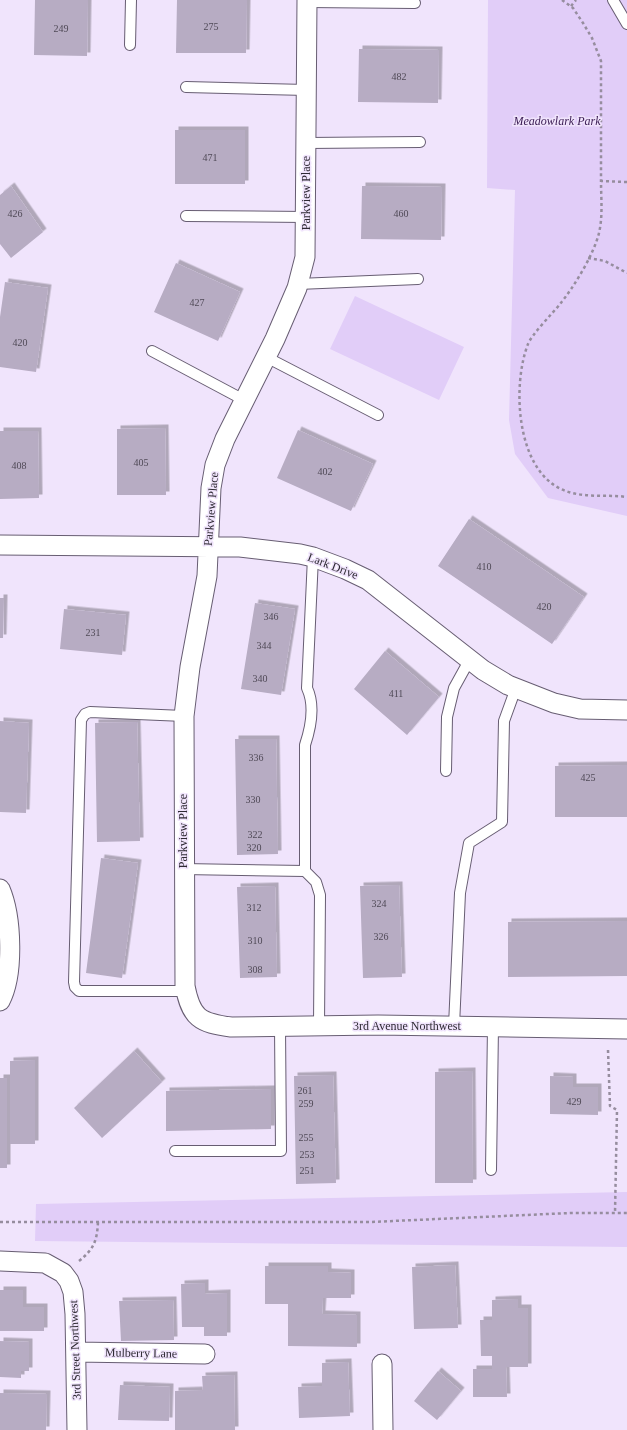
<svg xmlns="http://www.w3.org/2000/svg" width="627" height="1430" font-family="'Times New Roman',serif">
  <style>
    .green { fill: #e1cdf8 }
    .building { fill: #b7acc3; filter: url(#shadow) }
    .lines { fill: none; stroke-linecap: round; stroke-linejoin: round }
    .service-casing { stroke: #675d72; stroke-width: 12 }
    .minor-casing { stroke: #675d72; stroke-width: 21 }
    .path { stroke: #968d9e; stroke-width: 2.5; stroke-dasharray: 3 3; stroke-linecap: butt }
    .service { stroke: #fff; stroke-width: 10 }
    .minor { stroke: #fff; stroke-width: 19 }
    .labels { text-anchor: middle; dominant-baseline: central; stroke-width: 3; stroke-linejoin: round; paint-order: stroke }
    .number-label { font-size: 10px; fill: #504a57 }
    .park-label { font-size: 12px; font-style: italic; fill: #391a52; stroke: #f0e4fc }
    .street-label { font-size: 12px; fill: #2e2a33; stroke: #f0e4fc }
  </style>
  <defs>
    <filter id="shadow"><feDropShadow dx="3.5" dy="-3.5" stdDeviation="0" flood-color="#0004"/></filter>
  </defs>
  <rect width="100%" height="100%" fill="#f0e4fc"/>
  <!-- green -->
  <path class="green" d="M488 0H627V516L548 498 515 454 509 420 515 190 487 188Z
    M355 296 464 347 439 400 330 349Z
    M627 1192V1247L35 1241 36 1204Z"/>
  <!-- building -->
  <path class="building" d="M35 0H88L87 56 34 55Z
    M177 0H247L246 53H176Z
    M359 49 439 50 438 103 358 102Z
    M175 130H245V184H175Z
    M11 186 43 232 11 258 0 244V195Z
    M362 186 442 187 441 240 361 239Z
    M176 263 240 292 218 341 154 312Z
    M5 282 48 288 36 372 0 367V317Z
    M165 428 166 495H117V429Z
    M298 430 373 464 351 511 277 478Z
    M0 431H38L39 498 0 499Z
    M469 519 584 597 552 644 438 566Z
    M0 598H4L3 638H0Z
    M255 603 295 609 281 695 241 689Z
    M64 609 126 615 122 655 60 649Z
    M385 651 439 697 407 735 354 689Z
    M0 721 29 723 26 813 0 812Z
    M137 722 140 841 97 842 95 723Z
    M235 739H276L278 854 237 855Z
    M627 765V817H555V766Z
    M101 858 138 863 122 978 86 973Z
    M399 885 402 977 363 978 360 886Z
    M275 886 277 977 240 978 237 887Z
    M627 921V976L508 977V922Z
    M134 1051 162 1082 102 1138 74 1108Z
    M35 1060V1144H10V1061Z
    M472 1071 473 1183H435V1072Z
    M333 1075 336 1183 296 1184 294 1076Z
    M550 1076 573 1077V1087H598V1115L550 1114Z
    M0 1078H7V1168H0Z
    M271 1089V1129L166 1131V1091Z
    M455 1265 458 1328 414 1329 412 1267Z
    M265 1266H328V1272L351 1273V1298H323L322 1314 357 1315V1347L288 1346V1304H265Z
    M205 1283V1294L227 1293V1336H204V1327H182L181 1284Z
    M0 1290H23V1307H44V1331H0Z
    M518 1299V1308H528V1367H506L507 1397H473V1369H492V1356H481L480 1320H492V1300Z
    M173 1300 174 1340 121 1341 119 1301Z
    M0 1341 29 1342V1371H21V1378L0 1377Z
    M348 1362 350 1416 299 1418 298 1387 322 1386V1363Z
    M438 1371 461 1391 437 1420 414 1401Z
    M234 1375 235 1430H175V1391L203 1390 202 1376Z
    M120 1385 170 1387 169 1421 118 1420Z
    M0 1393 47 1394 46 1430H0Z"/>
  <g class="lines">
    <!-- service casing -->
    <g class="service-casing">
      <path id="service" d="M613 0 627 24
        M307 2 415 3
        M130 45 131 0
        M186 87 307 90
        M307 143 420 142
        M186 216 306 217
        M298 284 418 279
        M152 351 244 400
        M266 357 378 415
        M184 716 90 712 85 714 81 720 74 982 75 987 79 991H186
        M446 771 447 717 454 688 470 659
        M183 869 305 871 316 882 320 895 319 1026
        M305 871V745C311 727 315 705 307 688L313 557
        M454 1026 460 893 469 843 502 822 504 721 516 688
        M175 1151H281L280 1026
        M491 1170 493 1026"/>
    </g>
    <!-- minor casing -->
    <g class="minor-casing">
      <path id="minor" d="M307 0 305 257 297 288 275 339 225 439 215 465 211 488 207 576 190 667 184 716 185 986C191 1018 200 1023 231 1027L378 1025 627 1029
        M0 545 240 547 300 554 313 557 345 569 368 580 483 670 508 685 554 703 580 709 627 710
        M0 889C12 917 14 975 0 1001
        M0 1261 45 1263 63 1273 69 1281 73 1292 75 1314 77 1430
        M76 1352 205 1354
        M382 1364 383 1430"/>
    </g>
    <!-- path -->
    <path class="path" d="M562 0 573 8 583 23 592 38 601 61V181
      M571 6 576 0
      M627 182 601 181C601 198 603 216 599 233 594 254 574 287 560 304 552 314 532 334 528 344 512 385 516 468 561 489 582 499 605 494 627 497
      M588 258 605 261 627 273
      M608 1050 610 1106 617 1110 615 1213
      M0 1222H371L570 1213H627
      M79 1261C94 1249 97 1241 98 1222"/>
    <!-- service -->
    <use href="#service" class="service"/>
    <!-- minor -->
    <use href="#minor" class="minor"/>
  </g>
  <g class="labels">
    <!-- number labels -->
    <g class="number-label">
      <text x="211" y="26">275</text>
      <text x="61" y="28">249</text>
      <text x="399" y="76">482</text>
      <text x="210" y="157">471</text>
      <text x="15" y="213">426</text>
      <text x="401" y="213">460</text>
      <text x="197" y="302">427</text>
      <text x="20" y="342">420</text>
      <text x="141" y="462">405</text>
      <text x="19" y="465">408</text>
      <text x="325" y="471">402</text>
      <text x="484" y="566">410</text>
      <text x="544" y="606">420</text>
      <text x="271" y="616">346</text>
      <text x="93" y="632">231</text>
      <text x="264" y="645">344</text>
      <text x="260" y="678">340</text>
      <text x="396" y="693">411</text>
      <text x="256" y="757">336</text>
      <text x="588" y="777">425</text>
      <text x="253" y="799">330</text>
      <text x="255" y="834">322</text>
      <text x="254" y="847">320</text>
      <text x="379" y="903">324</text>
      <text x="254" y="907">312</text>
      <text x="381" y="936">326</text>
      <text x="255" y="940">310</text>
      <text x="255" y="969">308</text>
      <text x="305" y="1090">261</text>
      <text x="574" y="1101">429</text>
      <text x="306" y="1103">259</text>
      <text x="306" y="1137">255</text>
      <text x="307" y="1154">253</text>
      <text x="307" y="1170">251</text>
    </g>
    <!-- park labels -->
    <g class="park-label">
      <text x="557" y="121">Meadowlark Park</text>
    </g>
    <!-- street labels -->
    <g class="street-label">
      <text transform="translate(306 193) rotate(-90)">Parkview Place</text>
      <text transform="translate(211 509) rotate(-85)">Parkview Place</text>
      <text transform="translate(333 566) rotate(21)">Lark Drive</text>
      <text transform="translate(183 831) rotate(-90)">Parkview Place</text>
      <text x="407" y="1026">3rd Avenue Northwest</text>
      <text transform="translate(75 1350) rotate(-92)">3rd Street Northwest</text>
      <text transform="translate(141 1353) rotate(1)">Mulberry Lane</text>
    </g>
  </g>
</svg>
